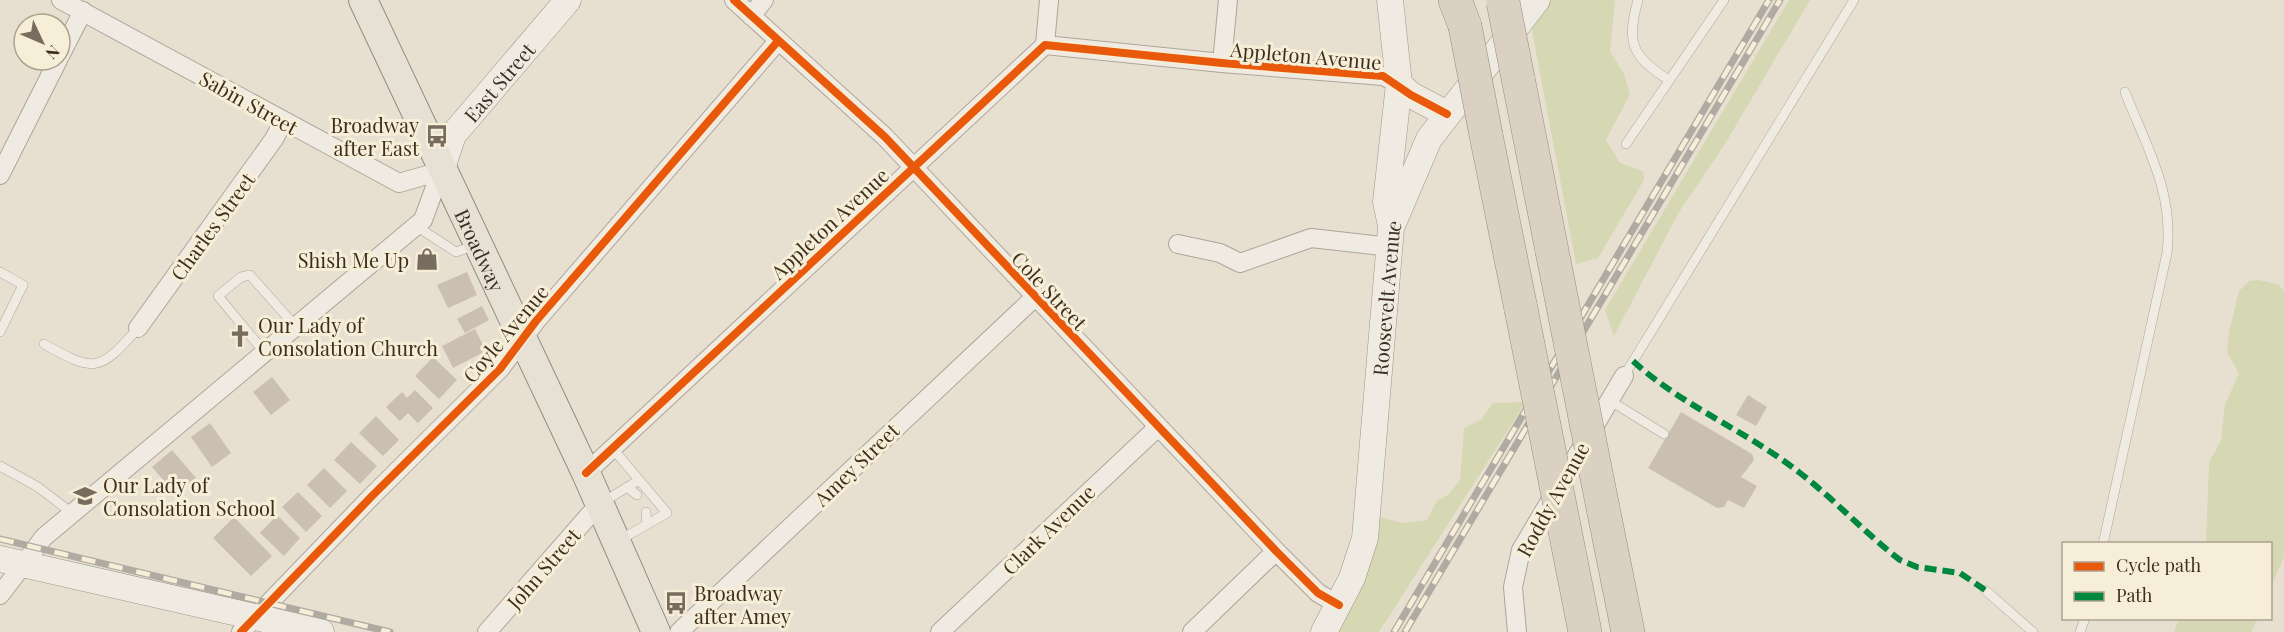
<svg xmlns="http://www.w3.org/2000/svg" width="2284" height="632" font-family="'Playfair Display',serif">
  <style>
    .green { fill: #d6d7b3 }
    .building { fill: #cbbfb2 }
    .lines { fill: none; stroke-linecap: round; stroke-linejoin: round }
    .lane-casing { stroke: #ada599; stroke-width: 10 }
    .street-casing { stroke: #ada599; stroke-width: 20 }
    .secondary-casing { stroke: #9c958a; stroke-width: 27 }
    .primary-casing { stroke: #928b80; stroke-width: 30 }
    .highway-casing { stroke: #928b80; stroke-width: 34 }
    .lane { stroke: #efebe3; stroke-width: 9 }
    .street { stroke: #efebe3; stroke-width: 18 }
    .secondary { stroke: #efebe3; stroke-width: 26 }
    .primary { stroke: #e6e1d4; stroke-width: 28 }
    .highway { stroke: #dad1c2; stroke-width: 33 }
    .rail-casing { stroke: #afaaa2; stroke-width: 7 }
    .rail { stroke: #f7eed8; stroke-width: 4.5; stroke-dasharray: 14; stroke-linecap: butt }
    .highway-bridge-casing { stroke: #928b80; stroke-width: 34; stroke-linecap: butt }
    .highway-bridge { stroke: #dad1c2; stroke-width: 33 }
    .quiet { stroke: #00873e; stroke-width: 6; stroke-dasharray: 12 6; stroke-linecap: butt }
    .cycleway-casing { stroke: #f7eed8; stroke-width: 11 }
    .cycleway { stroke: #e8590c; stroke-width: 8 }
    .labels { text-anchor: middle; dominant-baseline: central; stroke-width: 6; stroke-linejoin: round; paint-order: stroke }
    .street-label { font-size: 20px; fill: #3d2e20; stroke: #f7eed8 }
    .poi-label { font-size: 20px; fill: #3d2e20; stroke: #f7eed8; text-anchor: start }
  </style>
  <rect width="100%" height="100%" fill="#e7e0d1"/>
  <!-- green -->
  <path class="green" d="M1532 0H1615L1610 51 1624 74 1630 94 1606 140 1620 163 1643 171 1644 180 1598 258 1576 264 1530 20Z
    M1789 0H1810L1725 144 1679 212 1614 336 1605 310Z
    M2259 280 2279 285 2284 291V557L2271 587 2270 544 2206 543 2209 462 2221 441 2225 404 2239 374 2227 352 2229 332 2239 291 2249 281Z
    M1526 402 1379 632H1315L1330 605 1363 513 1403 523 1427 520 1437 501 1449 494 1460 480 1464 428 1481 420 1493 403Z
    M2179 619V618L2257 619 2251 632H2174Z"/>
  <!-- building -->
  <path class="building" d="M467 272 477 295 448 308 437 285Z
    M482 306 489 320 465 333 457 319Z
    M475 329 486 351 453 368 442 346Z
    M433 357 457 380 439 399 415 376Z
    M272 377 290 400 271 415 253 392Z
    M415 390 433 408 418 423 408 413 400 421 386 407 402 392 407 398Z
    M1748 395 1767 407 1756 426 1736 415Z
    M1681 412 1752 454 1754 460 1741 477 1757 486 1744 508 1728 500 1724 507 1717 508 1648 468Z
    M376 416 399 440 383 456 359 433Z
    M210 423 231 453 212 467 191 437Z
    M351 442 377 466 360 484 334 460Z
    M172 450 196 478 176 495 152 467Z
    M324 468 347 491 330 508 307 485Z
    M298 492 322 516 306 532 282 507Z
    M277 515 300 538 284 556 260 533Z
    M234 517 272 556 251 576 213 538Z"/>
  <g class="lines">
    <!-- lane casing -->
    <g class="lane-casing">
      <path id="lane" d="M1638 0C1626 43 1632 57 1669 80
        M1626 144 1724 0
        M416 226 456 252 476 245
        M0 272 23 285 0 332
        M44 344C94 372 99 373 138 328
        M265 353 218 296 241 277 250 275 296 327
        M1624 376 1854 0
        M1609 400 1664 434
        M613 449 667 513 618 541
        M0 466 38 487 72 513
        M627 487 637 495
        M603 502 639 480
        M646 512 647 524
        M2103 544 2167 253C2174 192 2147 148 2125 92
        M1985 590 2033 632
        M2080 632 2085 618"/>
    </g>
    <!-- street casing -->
    <g class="street-casing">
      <path id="street" d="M61 0 399 183 441 171
        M734 0 885 137 1276 551 1318 593 1339 605
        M751 16 764 0
        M1045 45 1049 0
        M60 56 83 11
        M1222 63 1228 0
        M0 175 58 60
        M1178 244 1220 253 1240 263 1311 238 1391 247
        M138 328 274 139 283 122
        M586 473 1045 45 1222 63 1383 76 1399 84
        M0 595 44 537 423 220 441 171
        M241 632 372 496 500 369 536 321 778 41
        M487 632 599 504
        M679 632 1034 298
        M940 632 1157 428
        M1192 632 1276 551
        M1517 632 1513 587 1521 550 1624 376"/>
    </g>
    <!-- secondary casing -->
    <g class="secondary-casing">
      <g id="secondary">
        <path d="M1390 0 1399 84 1386 202 1390 221"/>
        <path d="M1399 84 1411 95 1447 114"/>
        <path id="s1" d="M441 171 453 135 568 0"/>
        <path d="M0 559 321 632"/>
        <path id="s2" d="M1324 632 1352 578 1365 538 1391 228 1429 139 1537 0"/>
      </g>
    </g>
    <!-- primary casing -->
    <g class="primary-casing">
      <g id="primary">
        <path id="s3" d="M363 0 586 473 656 632"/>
      </g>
    </g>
    <!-- highway casing -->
    <g class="highway-casing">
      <path id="highway" d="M1455 0 1465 26
        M1518 78 1552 251
        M1486 135 1521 309
        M1603 508 1628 632
        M1569 551 1585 632"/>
    </g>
    <!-- lane -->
    <use href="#lane" class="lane"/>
    <!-- street -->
    <use href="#street" class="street"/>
    <!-- secondary -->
    <use href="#secondary" class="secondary"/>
    <!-- primary -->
    <use href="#primary" class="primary"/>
    <!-- highway -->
    <use href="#highway" class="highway"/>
    <!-- rail casing -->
    <g class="rail-casing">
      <path id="rail" d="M0 539 390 632
        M1394 632 1769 0
        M1405 632 1780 0"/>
    </g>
    <!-- rail -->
    <use href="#rail" class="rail"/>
    <!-- highway-bridge casing -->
    <g class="highway-bridge-casing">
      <path id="highway-bridge" d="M1503 2 1518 78
        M1465 26 1486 135
        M1552 251 1603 508
        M1521 309 1569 551"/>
    </g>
    <!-- highway-bridge -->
    <use href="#highway-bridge" class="highway-bridge"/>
    <!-- quiet -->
    <path class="quiet" d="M1633 361C1682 406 1747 431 1800 473 1835 500 1865 533 1900 560L1917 567 1960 573 1985 590"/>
    <!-- cycleway casing -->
    <g class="cycleway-casing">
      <path id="cycleway" d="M734 0 885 137 1276 551 1318 593 1339 605
        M586 473 1045 45 1222 63 1383 76 1411 95 1447 114
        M241 632 372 496 500 369 536 321 778 41"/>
    </g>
    <!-- cycleway -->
    <use href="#cycleway" class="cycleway"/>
  </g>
  <!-- icons -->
  <defs>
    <g id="bus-bare" transform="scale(1.8)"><path d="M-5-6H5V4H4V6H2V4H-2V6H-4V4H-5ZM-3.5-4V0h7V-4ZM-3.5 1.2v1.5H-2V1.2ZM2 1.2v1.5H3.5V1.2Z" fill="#786c5e" stroke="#f7eed8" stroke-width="2.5" paint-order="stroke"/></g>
    <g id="shop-bare" transform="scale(1.8)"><path d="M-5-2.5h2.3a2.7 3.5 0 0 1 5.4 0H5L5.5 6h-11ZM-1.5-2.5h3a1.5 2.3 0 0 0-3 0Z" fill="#786c5e" stroke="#f7eed8" stroke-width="2.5" paint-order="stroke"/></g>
    <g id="church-bare" transform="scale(1.8)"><path d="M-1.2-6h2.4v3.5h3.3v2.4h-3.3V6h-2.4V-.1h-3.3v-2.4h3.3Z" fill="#786c5e" stroke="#f7eed8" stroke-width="2.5" paint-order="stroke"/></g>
    <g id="school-bare" transform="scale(1.8)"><path d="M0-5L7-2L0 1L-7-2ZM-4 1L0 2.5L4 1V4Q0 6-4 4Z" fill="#786c5e" stroke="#f7eed8" stroke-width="2.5" paint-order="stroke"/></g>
  </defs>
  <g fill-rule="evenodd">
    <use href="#bus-bare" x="437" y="136"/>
    <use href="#shop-bare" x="427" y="259"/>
    <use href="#church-bare" x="240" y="336"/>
    <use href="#school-bare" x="85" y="496"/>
    <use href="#bus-bare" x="676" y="603"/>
  </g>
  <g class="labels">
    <!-- street labels -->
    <g class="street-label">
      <text transform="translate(1306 55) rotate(5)">Appleton Avenue</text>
      <text stroke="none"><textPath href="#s1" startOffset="108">East Street</textPath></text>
      <text transform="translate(249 102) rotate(29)">Sabin Street</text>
      <text transform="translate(829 223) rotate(-43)">Appleton Avenue</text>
      <text transform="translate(212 226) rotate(-54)">Charles Street</text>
      <text stroke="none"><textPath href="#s3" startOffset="276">Broadway</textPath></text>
      <text transform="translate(1050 290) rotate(47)">Cole Street</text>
      <text stroke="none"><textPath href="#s2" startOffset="344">Roosevelt Avenue</textPath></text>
      <text transform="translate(505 333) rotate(-50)">Coyle Avenue</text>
      <text transform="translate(856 464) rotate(-44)">Amey Street</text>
      <text transform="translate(1552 499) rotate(-61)">Roddy Avenue</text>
      <text transform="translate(1048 529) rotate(-44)">Clark Avenue</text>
      <text transform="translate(543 568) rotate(-49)">John Street</text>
    </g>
    <!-- poi labels -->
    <g class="poi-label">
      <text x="419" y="124" text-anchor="end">Broadway<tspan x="419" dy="23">after East</tspan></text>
      <text x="409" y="259" text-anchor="end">Shish Me Up</text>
      <text x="258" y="324">Our Lady of<tspan x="258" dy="23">Consolation Church</tspan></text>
      <text x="103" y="484">Our Lady of<tspan x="103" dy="23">Consolation School</tspan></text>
      <text x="694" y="592">Broadway<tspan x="694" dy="23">after Amey</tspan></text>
    </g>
  </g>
  <!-- legend -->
  <rect x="2062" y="542" width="210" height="78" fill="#f7eed8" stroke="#ada18e" stroke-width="1.5"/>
  <rect x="2074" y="562" width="30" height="9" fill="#e8590c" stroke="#ada18e" stroke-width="1.5"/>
  <text x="2116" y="572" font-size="18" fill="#3d2e20">Cycle path</text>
  <rect x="2074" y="592" width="30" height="9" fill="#00873e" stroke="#ada18e" stroke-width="1.5"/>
  <text x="2116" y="602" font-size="18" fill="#3d2e20">Path</text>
  <!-- north arrow -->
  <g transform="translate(42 42) rotate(134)"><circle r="28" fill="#f7eed8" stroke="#ada18e" stroke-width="1.5"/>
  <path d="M0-4.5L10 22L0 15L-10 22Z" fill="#786c5e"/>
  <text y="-9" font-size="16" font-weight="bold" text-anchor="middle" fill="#3d2e20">N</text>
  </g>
</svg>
